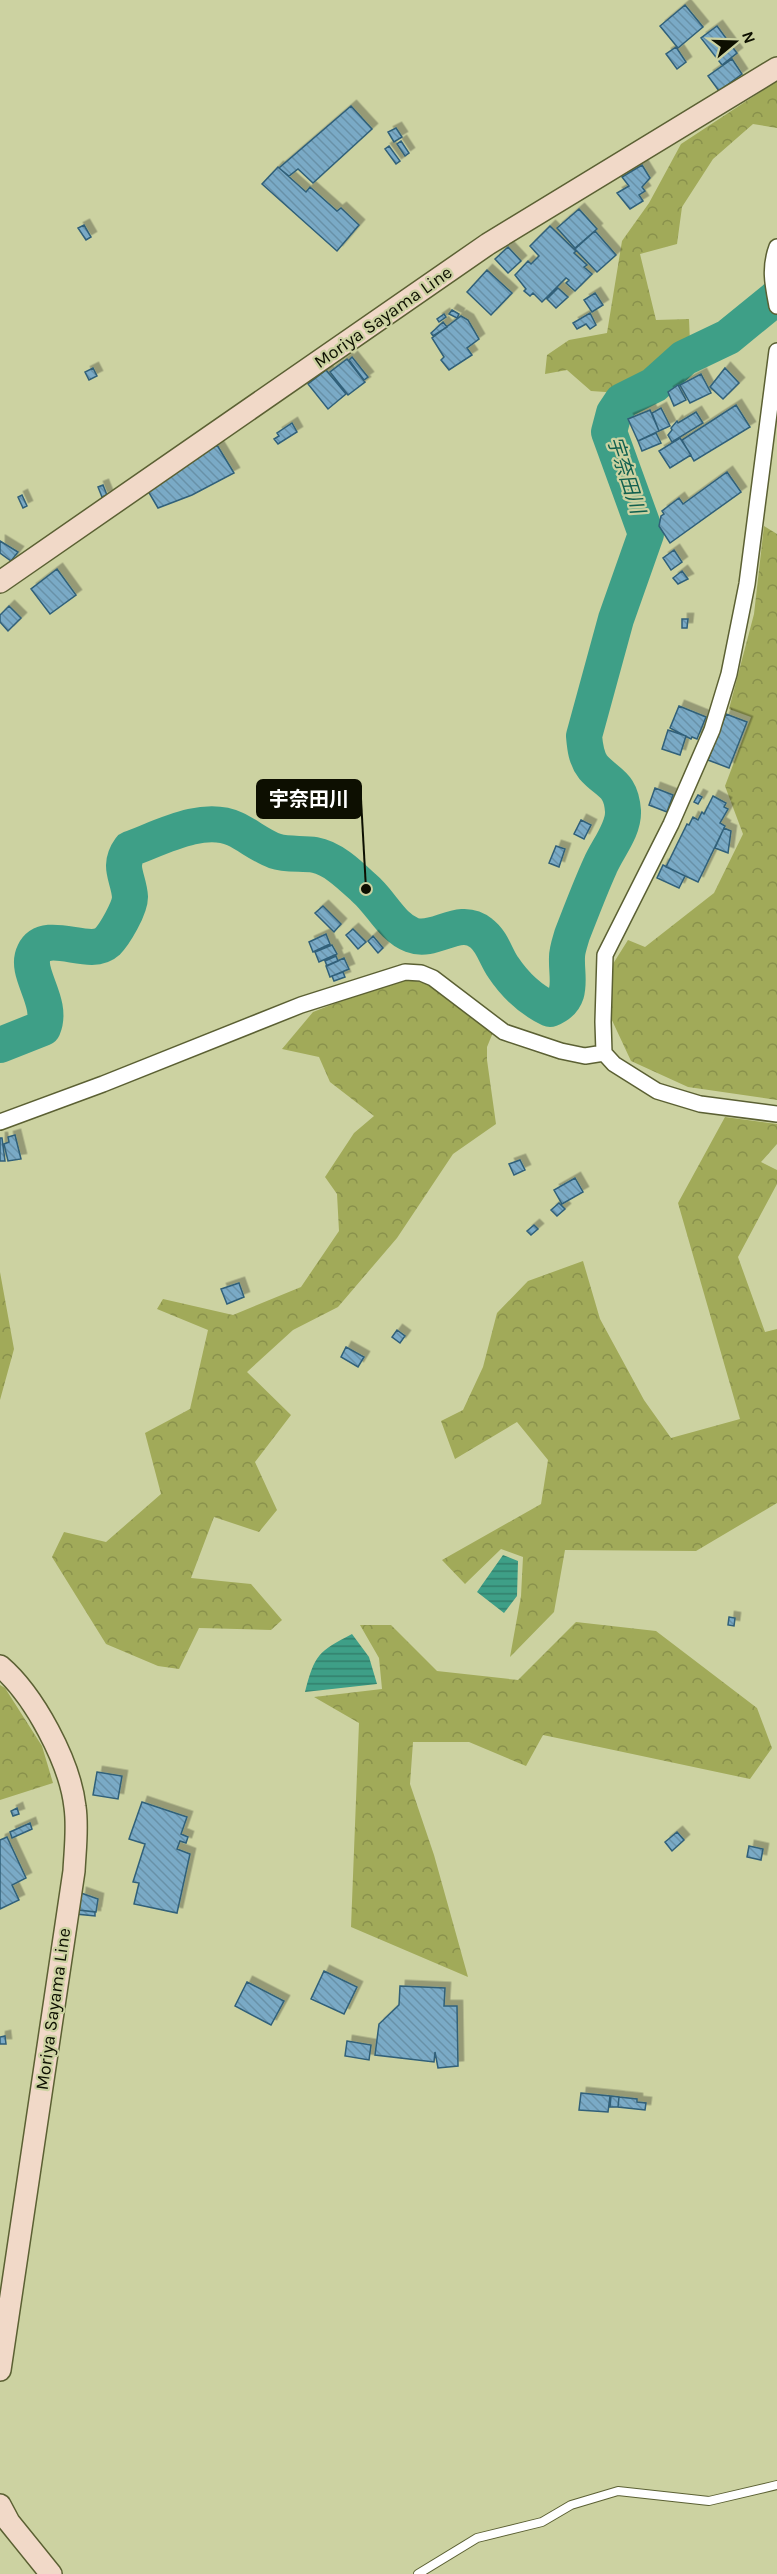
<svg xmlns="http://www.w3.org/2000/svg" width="777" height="2574" font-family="Karla,'Noto Sans JP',sans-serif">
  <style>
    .forest { fill: url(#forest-crowns) }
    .water { fill: url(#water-rules) }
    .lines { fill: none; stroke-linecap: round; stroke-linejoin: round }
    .river { stroke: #3e9f87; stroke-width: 36 }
    .building { fill: url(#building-back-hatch); stroke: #306079; stroke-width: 1.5; filter: url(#shadow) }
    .lane-casing { stroke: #5b6033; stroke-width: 10 }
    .street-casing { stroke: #5b6033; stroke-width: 18 }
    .secondary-casing { stroke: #5b6033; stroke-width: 24 }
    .lane { stroke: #fff; stroke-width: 8 }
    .street { stroke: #fff; stroke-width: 15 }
    .secondary { stroke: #f1d9c8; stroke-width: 21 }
    .labels { text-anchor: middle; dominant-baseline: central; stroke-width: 4.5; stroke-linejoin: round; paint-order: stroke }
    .street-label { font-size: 18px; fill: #0d0f01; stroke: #ccd2a1 }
    .water-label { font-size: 20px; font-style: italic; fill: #11604f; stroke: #ccd2a1 }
    .leader { fill: none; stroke: #0d0f01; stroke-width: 2 }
    .callout-dot { fill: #0d0f01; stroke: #ccd2a1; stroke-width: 2 }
    .callout { fill: #0d0f01; stroke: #0d0f01; stroke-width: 2 }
    .callout-label { font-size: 20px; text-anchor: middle; font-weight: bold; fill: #fff }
  </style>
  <defs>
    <pattern id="forest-crowns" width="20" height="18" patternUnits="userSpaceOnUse" patternTransform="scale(1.5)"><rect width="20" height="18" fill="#a1aa59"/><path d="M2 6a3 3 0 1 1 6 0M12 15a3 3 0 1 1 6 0" fill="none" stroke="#89914c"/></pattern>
    <pattern id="water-rules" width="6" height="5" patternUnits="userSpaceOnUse" patternTransform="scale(1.5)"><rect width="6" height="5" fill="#3e9f87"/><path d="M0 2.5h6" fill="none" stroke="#32806c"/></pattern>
    <pattern id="building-back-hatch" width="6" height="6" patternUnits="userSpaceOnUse" patternTransform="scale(1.5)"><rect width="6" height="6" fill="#7aaac6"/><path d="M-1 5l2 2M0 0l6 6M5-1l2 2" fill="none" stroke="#6891a8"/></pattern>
    <filter id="shadow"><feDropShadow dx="5.5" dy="-5.5" stdDeviation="0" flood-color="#0004"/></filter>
  </defs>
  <rect width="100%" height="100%" fill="#ccd2a1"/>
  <!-- forest -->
  <path class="forest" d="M777 81V128L753 124 713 159 682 207 677 244 640 254 656 320 689 319 691 367 676 378 634 394 591 391 567 370 545 374 547 355 569 340 607 333 622 241 649 203 681 144Z
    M764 526 777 534V1100L688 1087 631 1061 610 1016 611 967 628 940 645 947 714 893 743 834 725 786 751 717 729 709 754 614Z
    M409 979 433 986 494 1030 487 1047V1060L496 1124 453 1154 397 1238 338 1307 293 1330 247 1372 291 1415 255 1462 277 1510 259 1532 214 1517 191 1578 251 1584 282 1620 271 1630 199 1628 179 1669 158 1666 106 1644 52 1557 64 1532 106 1542 161 1494 145 1433 190 1409 208 1330 157 1309 163 1299 233 1315 301 1287 339 1231 337 1194 325 1177 354 1133 374 1116 330 1082 319 1057 282 1049 313 1012 389 982Z
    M725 1117 777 1124V1144L761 1162 777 1170V1184L738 1257 765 1332 777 1329V1503L696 1551 565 1550 554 1612 510 1657 521 1596 523 1557 501 1549 465 1584 442 1560 541 1504 548 1460 517 1422 455 1459 441 1421 463 1410 483 1367 497 1313 528 1281 583 1261 600 1319 644 1400 671 1438 740 1419 678 1203Z
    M0 1272 14 1349 0 1400Z
    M576 1622 656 1631 757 1708 772 1748 750 1779 543 1735 526 1766 469 1742H413L410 1784 434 1855 468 1977 351 1927 359 1723 314 1697 382 1689 379 1658 360 1625H391L437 1671 518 1680Z
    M0 1685 5 1688 42 1746 53 1783 0 1800Z"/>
  <!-- water -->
  <path class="water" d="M503 1555 518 1561 517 1596 504 1613 477 1592Z
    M352 1634 369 1657 377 1684 305 1692C315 1654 318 1652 352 1634Z"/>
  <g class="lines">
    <!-- river -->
    <path class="river" d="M0 1045 43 1028C54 1002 24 973 34 953 46 928 90 958 107 942 115 934 130 908 130 897 129 878 117 867 130 849 160 838 203 814 235 829 248 835 261 846 275 851 287 855 302 853 315 855 333 858 351 876 364 888 381 902 391 927 412 935 435 944 459 915 481 933 492 941 496 957 503 967 515 985 531 1000 550 1009 575 999 566 978 567 957 567 950 570 942 572 935 581 912 590 888 600 866 607 849 624 830 623 811 621 783 608 784 593 767 586 758 585 747 584 736L616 619 646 534 609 432 614 413 622 401 654 385 684 358 728 337 777 297"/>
  </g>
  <!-- building -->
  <path class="building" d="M685 5 703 27 678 48 660 26Z
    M717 26 737 53 722 65 701 38Z
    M676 47 686 62 677 69 666 54Z
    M732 59 742 74 719 91 708 76Z
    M351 106 372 129 313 183 298 169 289 176 279 168Z
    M396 128 402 137 394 142 388 132Z
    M401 141 409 153 405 156 397 144Z
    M389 146 400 161 396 164 385 149Z
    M642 165 650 178 642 187 645 191 639 195 643 201 630 209 617 193 629 186 622 177Z
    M278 167 306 192 310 187 337 211 341 208 359 225 337 251 262 184Z
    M579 209 597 229 575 248 557 228Z
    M84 225 91 237 86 240 78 228Z
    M550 226 576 251 574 253 587 265 584 267 592 274 575 291 566 283 569 280 566 278 542 302 533 293 530 296 524 291 526 289 515 275 528 261 531 264 539 256 530 246Z
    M595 231 616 255 597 272 575 249Z
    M508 247 521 261 508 273 495 259Z
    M487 270 512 293 491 315 467 292Z
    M558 288 568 297 556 308 547 299Z
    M595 293 603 305 592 312 584 300Z
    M452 310 459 314 457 318 449 314Z
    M590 313 596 325 590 329 586 324 577 329 573 323Z
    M444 314 446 317 439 322 437 319Z
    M461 316 468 320 479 339 467 348 472 355 449 370 441 360 444 357 432 338Z
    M443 322 447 327 433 336 431 333Z
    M352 357 368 377 364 380 349 360Z
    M347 359 365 382 348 395 330 372Z
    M93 368 97 376 89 380 85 372Z
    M725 368 739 383 723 399 710 387Z
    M326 370 346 394 328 409 308 384Z
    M701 374 711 393 690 403 680 385Z
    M678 385 686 400 674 406 668 392Z
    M736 405 750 427 694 461 682 440Z
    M661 408 670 426 659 431 652 413Z
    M650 410 659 431 638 441 628 419Z
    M696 412 703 423 672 442 668 435 672 430 671 428 677 421 678 423Z
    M292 423 297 432 278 444 274 439 279 436 277 433Z
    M656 433 661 443 642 451 638 441Z
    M680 438 691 455 670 468 659 451Z
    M217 445 234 473 192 495 158 508 148 491Z
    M727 472 741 492 670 543 659 526 661 516 664 514 662 511 679 498 683 504Z
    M103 485 107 495 102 497 98 487Z
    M22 495 27 506 23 508 18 497Z
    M0 541 18 552 11 561 0 553Z
    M674 550 682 562 671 570 663 558Z
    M57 569 76 595 50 614 31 589Z
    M682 571 688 579 678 584 673 578Z
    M9 606 21 618 8 631 0 622V615Z
    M682 619H688L687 628H682Z
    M679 706 706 717 697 739 692 737 691 739 670 728Z
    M726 714 747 722 729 768 708 760Z
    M668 730 686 736 680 755 662 749Z
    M655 788 673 795 667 812 649 805Z
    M698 795 702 797 698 804 694 802Z
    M713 796 726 803 724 807 728 809 720 823 725 826 698 882 666 867 687 824 689 825 693 817 698 820 702 812 704 814Z
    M581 820 591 825 584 839 574 834Z
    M724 828 731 831 728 853 715 848Z
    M556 846 565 849 559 867 549 863Z
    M663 865 685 876 679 888 657 878Z
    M323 906 341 924 334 932 315 913Z
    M353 929 366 942 358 949 346 935Z
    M326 934 330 944 313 952 309 942Z
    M373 936 383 948 378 953 368 941Z
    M332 945 337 954 319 962 315 952Z
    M336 956 338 961 327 966 325 961Z
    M344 958 349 969 330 977 326 966Z
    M343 972 345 977 334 981 332 976Z
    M15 1135 21 1159 8 1161 4 1144 9 1142 8 1137Z
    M0 1138H2L5 1161H0Z
    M520 1160 525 1170 514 1175 509 1164Z
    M575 1178 583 1192 562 1204 554 1190Z
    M559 1203 565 1209 557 1216 551 1210Z
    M534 1225 538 1229 531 1235 527 1231Z
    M239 1283 244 1297 227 1304 221 1289Z
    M397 1330 405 1336 400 1343 392 1337Z
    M346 1347 364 1357 358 1367 341 1357Z
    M729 1617 735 1618 734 1626 728 1625Z
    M97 1772 122 1776 118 1799 93 1795Z
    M142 1802 187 1817 181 1834 188 1837 186 1843 180 1841 177 1849 190 1854 177 1913 134 1904 139 1883 133 1882 145 1844 129 1839Z
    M17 1808 19 1814 13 1816 11 1811Z
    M30 1823 32 1829 12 1838 10 1832Z
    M677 1832 684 1840 672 1851 665 1842Z
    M7 1837 26 1878 12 1885 19 1900 0 1909V1840Z
    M749 1846 763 1849 761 1860 747 1857Z
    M81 1893 98 1899 96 1912 79 1910Z
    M81 1895 79 1910 95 1912V1916L76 1914Z
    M324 1971 357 1987 344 2014 311 1999Z
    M247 1982 284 2001 271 2025 235 2006Z
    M400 1986 445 1988 444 2006H457L458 2066 438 2068 435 2052 434 2062 375 2055 379 2024 399 2005Z
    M5 2036 6 2044H0V2037Z
    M347 2041 371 2045 369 2060 345 2056Z
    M581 2093 610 2096 608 2112 579 2110Z
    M611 2096 619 2097 618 2107H610Z
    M619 2097 637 2099V2102L646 2103 645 2110 618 2107Z"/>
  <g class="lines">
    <!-- lane casing -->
    <g class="lane-casing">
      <path id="lane" d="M418 2574 477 2538 542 2522 571 2505 618 2491 709 2501 777 2485"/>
    </g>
    <!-- street casing -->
    <g class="street-casing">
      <path id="street" d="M777 247C769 268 773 285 777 306
        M777 351 747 584 729 674 712 730 671 824 605 955 603 1022 604 1053 614 1064 657 1091 700 1104 777 1114
        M0 1122 103 1084 301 1005 405 972 421 973 433 978 504 1032 561 1051 585 1056 604 1053"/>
    </g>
    <!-- secondary casing -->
    <g class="secondary-casing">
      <path id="secondary" d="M0 582 488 244 777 68
        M0 1666C34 1695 70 1762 75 1807 78 1828 75 1850 74 1871L0 2370
        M0 2505 9 2522 51 2574"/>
    </g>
    <!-- lane -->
    <use href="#lane" class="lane"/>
    <!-- street -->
    <use href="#street" class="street"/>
    <!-- secondary -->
    <use href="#secondary" class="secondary"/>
  </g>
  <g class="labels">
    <!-- street labels -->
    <g class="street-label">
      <text transform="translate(383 317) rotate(-35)">Moriya Sayama Line</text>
      <text transform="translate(53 2009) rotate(-82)">Moriya Sayama Line</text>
    </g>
    <!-- water labels -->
    <g class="water-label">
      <text transform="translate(626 475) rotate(72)">宇奈田川</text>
    </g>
  </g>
  <!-- callouts -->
  <path class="leader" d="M366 889L361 799"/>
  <circle class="callout-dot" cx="366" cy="889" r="6"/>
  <rect class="callout" x="257" y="780" width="104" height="38" rx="6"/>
  <g class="callout-label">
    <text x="309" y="806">宇奈田川</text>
  </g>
  <!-- north arrow -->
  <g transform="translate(735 42) rotate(71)" stroke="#ccd2a1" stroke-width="4.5" paint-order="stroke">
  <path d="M0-4.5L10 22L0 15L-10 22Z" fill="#0d0f01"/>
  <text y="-9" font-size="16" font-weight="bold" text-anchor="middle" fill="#0d0f01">N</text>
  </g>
</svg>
